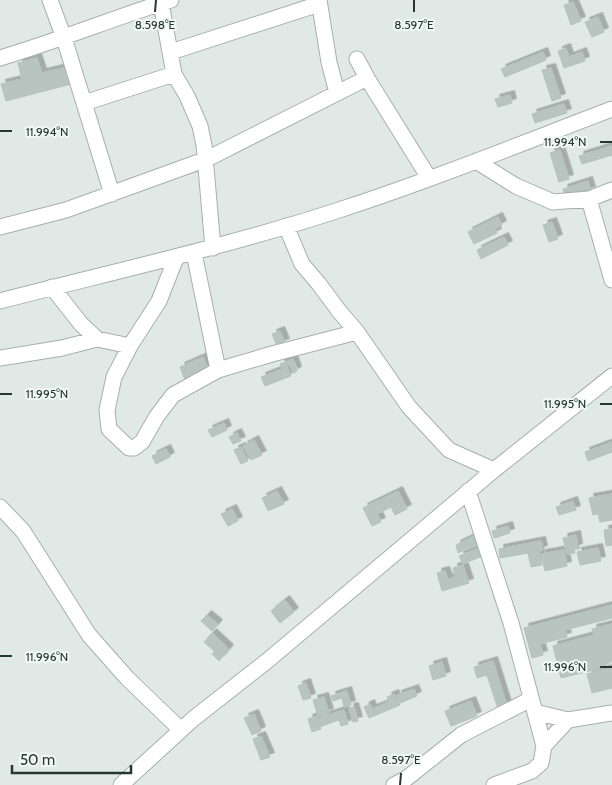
<svg xmlns="http://www.w3.org/2000/svg" width="612" height="785" font-family="Cabin,sans-serif">
  <style>
    .building { fill: #b7c4bf; stroke: #b4c2bc; filter: url(#shadow) }
    .lines { fill: none; stroke-linecap: round; stroke-linejoin: round }
    .minor-casing { stroke: #a5b0ac; stroke-width: 17 }
    .minor { stroke: #fff; stroke-width: 15 }
    .ticks { fill: none; stroke: #243832; stroke-width: 2 }
    .ticks-label { font-size: 12px; text-anchor: middle; fill: #243832; stroke: #f1f7f4; stroke-width: 4; stroke-linejoin: round; paint-order: stroke }
  </style>
  <defs>
    <filter id="shadow"><feDropShadow dx="4.5" dy="-4.5" stdDeviation="0" flood-color="#0004"/></filter>
  </defs>
  <rect width="100%" height="100%" fill="#e1e9e6"/>
  <!-- building -->
  <path class="building" d="M573 2 581 21 571 25 564 5Z
    M598 17 604 32 592 37 585 22Z
    M566 48 569 57 582 52 585 61 564 68 558 51Z
    M543 52 546 60 505 77 501 69Z
    M37 58 42 73 71 66 75 83 6 101 1 84 22 79 18 63Z
    M551 68 561 98 552 101 542 70Z
    M510 95 512 103 498 107 495 99Z
    M564 104 567 113 535 123 532 114Z
    M611 146 612 155 582 164 579 156Z
    M560 150 569 179 559 182 550 153Z
    M588 181 591 191 566 198 563 189Z
    M498 217 502 225 495 229 497 233 474 244 468 232Z
    M552 222 558 239 549 242 543 225Z
    M504 237 508 245 481 259 477 250Z
    M280 331 285 343 277 346 272 334Z
    M203 357 209 371 185 380 180 367Z
    M293 359 297 371 293 373 290 365 282 368 280 364Z
    M287 367 291 376 265 386 261 377Z
    M224 423 227 430 212 437 208 430Z
    M237 433 241 441 233 444 229 437Z
    M254 440 262 455 251 460 243 446Z
    M612 442V452L588 461 585 452Z
    M241 447 248 461 241 464 234 450Z
    M166 449 170 457 156 464 152 456Z
    M277 491 284 504 268 511 262 498Z
    M398 491 407 509 395 515 391 507 377 514 381 522 372 526 363 508Z
    M612 494V520L600 522 598 514 593 515 589 498Z
    M573 501 576 510 559 515 556 507Z
    M232 509 238 521 228 526 221 514Z
    M508 526 510 533 494 538 492 531Z
    M612 529V545L606 546 604 530Z
    M478 534 487 554 463 564 459 556 481 547 480 543 458 553 456 545Z
    M576 535 578 548 574 549 575 553 567 554 563 538Z
    M541 541 543 550 539 551 542 565 531 567 528 553 500 558 499 549Z
    M598 548 601 561 580 565 577 552Z
    M564 550 567 566 545 571 541 554Z
    M463 565 469 583 442 591 437 573 445 571 448 579 455 577 453 568Z
    M285 600 294 612 280 623 271 611Z
    M612 605V618L565 630 567 637 540 644 543 655 532 658 524 628Z
    M207 615 218 624 212 631 201 621Z
    M612 624V661L605 663 606 667 561 678 553 646 594 635 592 629Z
    M212 633 229 649 219 661 212 654 215 652 204 642Z
    M493 661 507 706 498 709 487 675 477 678 474 667Z
    M442 662 446 676 433 680 429 666Z
    M612 668V688L592 693 587 674Z
    M306 683 311 698 303 700 298 686Z
    M414 689 417 696 400 703 397 695Z
    M347 691 351 705 344 707 342 698 333 701 331 696Z
    M394 694 400 705 369 718 364 707 370 704 372 709 382 705 389 701 387 697Z
    M324 697 329 713 318 716 313 700Z
    M471 701 477 716 451 726 445 711Z
    M354 707 358 721 353 722 349 708Z
    M344 710 348 724 341 726 339 720 322 726 319 718Z
    M254 714 261 731 252 735 244 718Z
    M317 716 321 729 312 732 308 719Z
    M261 736 270 757 261 760 253 739Z"/>
  <g class="lines">
    <!-- minor casing -->
    <g class="minor-casing">
      <path id="minor" d="M50 0 64 38 112 194
        M319 0 329 62 337 93
        M161 3 174 74 187 96 200 126 204 145 213 248
        M171 52 319 4
        M0 58C58 41 113 18 171 0
        M357 59 367 78 429 178
        M84 103 174 74
        M476 161 516 186 553 202 589 199 612 190
        M589 199 612 280
        M286 226 302 264 319 284 339 311 357 332 409 407 449 450 494 470
        M0 227 66 210 207 159 367 78
        M194 253 218 370
        M176 258 159 301 130 346 114 377 107 410 109 429 129 448H134L142 442 157 416 173 395 218 370 272 354 357 332
        M52 287 81 324 97 339
        M0 301C112 272 225 247 336 211 429 181 520 144 612 109
        M0 358 62 348 97 339 130 346
        M468 491 511 623 544 746 541 763 532 771 494 785
        M0 507 23 531 89 635 127 678 181 730
        M535 712 568 720 612 713
        M544 746 568 720
        M121 785 193 719 267 661 494 470 612 376
        M394 785 407 778 461 735 531 699"/>
    </g>
    <!-- minor -->
    <use href="#minor" class="minor"/>
  </g>
  <!-- ticks -->
  <path class="ticks" d="M155 12 156 0M414 12V0M0 131H12M600 142H612M0 394H12M600 404H612M0 656H12M600 667H612M400 785 401 773"/>
  <g class="ticks-label">
    <text x="155" y="29">8.598°E</text>
    <text x="414" y="29">8.597°E</text>
    <text x="47" y="136">11.994°N</text>
    <text x="565" y="146">11.994°N</text>
    <text x="47" y="398">11.995°N</text>
    <text x="565" y="408">11.995°N</text>
    <text x="47" y="661">11.996°N</text>
    <text x="565" y="671">11.996°N</text>
    <text x="401" y="764">8.597°E</text>
  </g>
  <!-- scale -->
  <path d="M12 765v8h119v-8" fill="none" stroke="#243832" stroke-width="2.5"/>
  <text x="20" y="765" font-size="15" fill="#243832" stroke="#f1f7f4" stroke-width="4" paint-order="stroke">50 m</text>
</svg>
